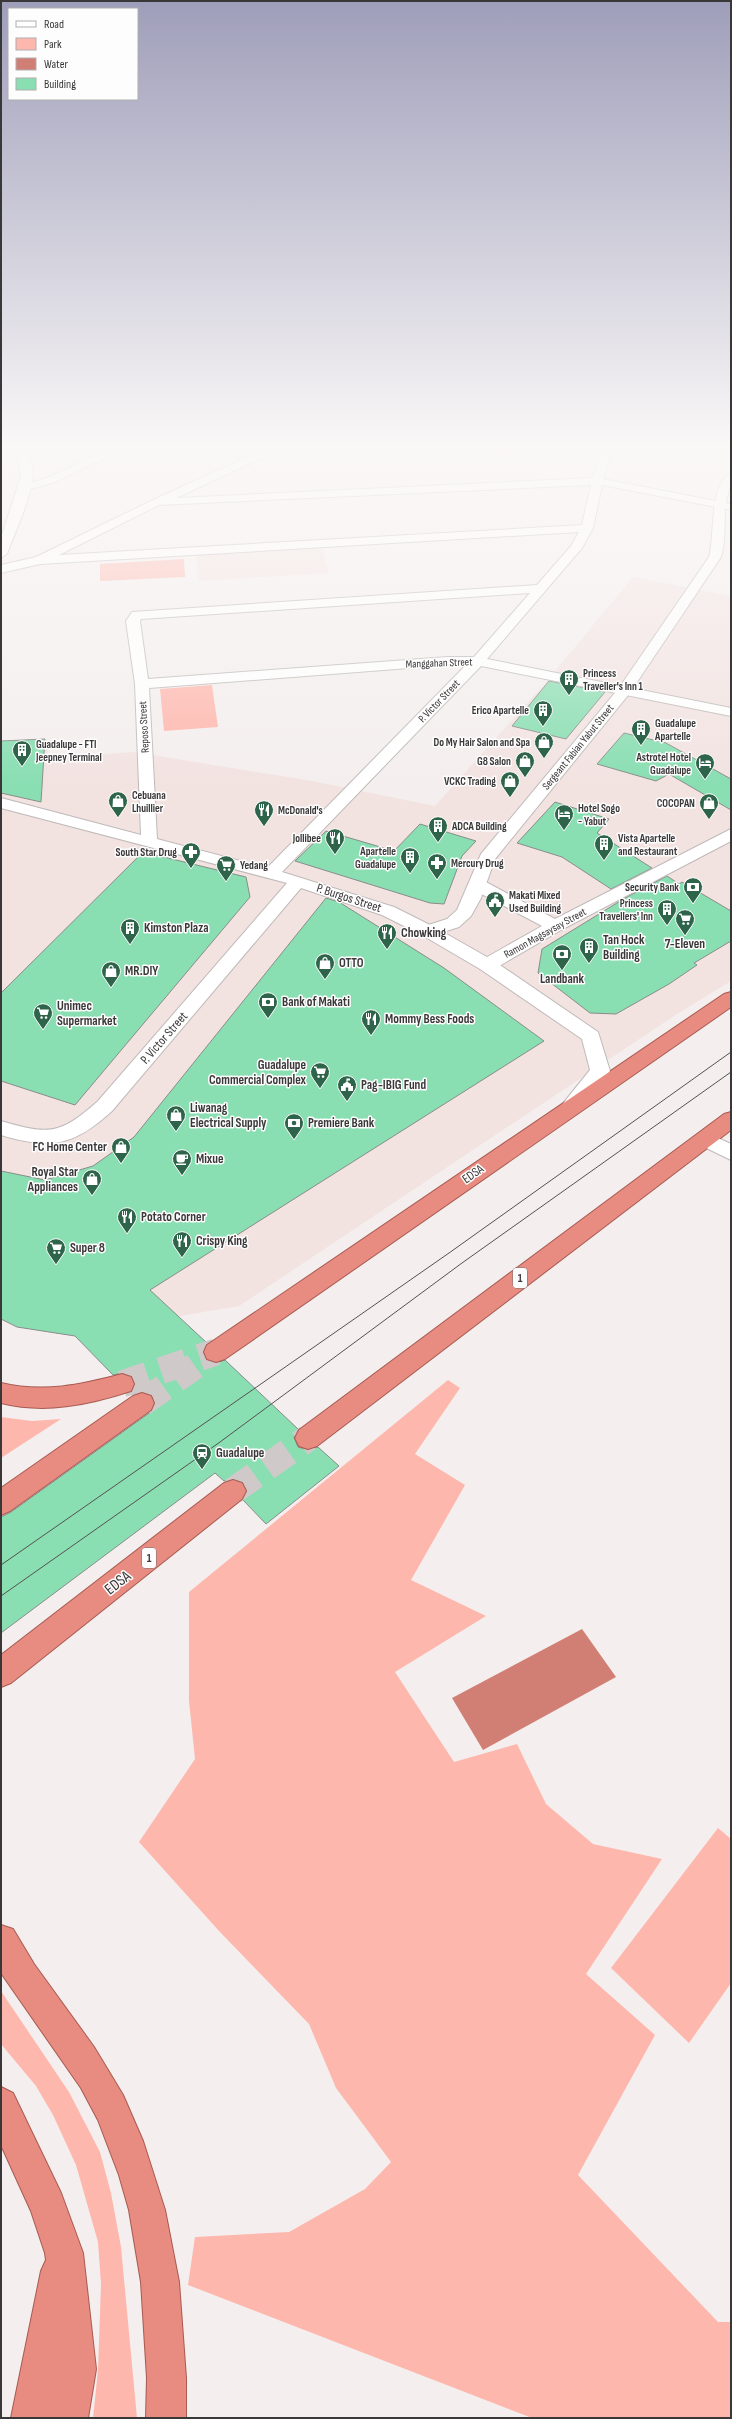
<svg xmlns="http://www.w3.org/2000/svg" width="732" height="2419" font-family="'Sofia Sans Condensed',sans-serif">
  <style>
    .built { fill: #f2e3e1 }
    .green { fill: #feb7ad }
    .water { fill: #d17e74 }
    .building { fill: #89deb2; stroke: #898d8a }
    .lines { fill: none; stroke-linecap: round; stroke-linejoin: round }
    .trunk-tunnel { stroke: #cfcac9; stroke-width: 27; stroke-dasharray: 27 14; stroke-linecap: butt }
    .minor-casing { stroke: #bfbab9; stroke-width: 2 }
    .tertiary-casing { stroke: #bfbab9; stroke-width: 2 }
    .trunk-casing { stroke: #a75b52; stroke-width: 2 }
    .minor { fill: #fff; fill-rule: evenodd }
    .tertiary { fill: #fff; fill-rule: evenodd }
    .trunk { fill: #e88b80; fill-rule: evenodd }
    .tram { stroke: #545252; stroke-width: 1 }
    .labels { text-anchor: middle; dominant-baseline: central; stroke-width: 3; stroke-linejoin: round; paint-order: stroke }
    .far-street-label { font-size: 11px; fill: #393737; stroke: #fefdfd }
    .far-poi-label { font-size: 11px; font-weight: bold; fill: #393737; stroke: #fefdfd; text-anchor: start }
    .shield { fill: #fefdfd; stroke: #747272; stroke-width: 1 }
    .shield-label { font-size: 12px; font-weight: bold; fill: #393737 }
    .street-label { font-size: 13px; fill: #393737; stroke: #fefdfd }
    .poi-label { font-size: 13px; font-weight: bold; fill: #393737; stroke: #fefdfd; text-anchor: start }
    .near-street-label { font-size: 16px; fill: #393737; stroke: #fefdfd }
  </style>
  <rect width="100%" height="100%" fill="#f4efee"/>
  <!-- built -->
  <path class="built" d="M322 549 329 573 199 581 196 555Z
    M633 577 731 596V981L674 1016 239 1306 68 1335 17 1327 1 1319V741L45 739 50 758 134 752 312 781 435 806 546 682Z"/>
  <!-- green -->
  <path class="green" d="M184 559 185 577 100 581V564Z
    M212 685 218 727 164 731 160 689Z
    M448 1380 460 1388 415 1454 465 1485 411 1580 486 1616 395 1672 454 1762 517 1744 546 1804 593 1844 662 1859 586 1974 655 2035 578 2175 718 2322H731V2418H532L188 2285 195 2237 289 2232 365 2189 391 2162 336 2088 309 2024 219 1931 139 1842 195 1759 189 1701V1592Z
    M1 1417 32 1421 61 1419 1 1458Z
    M718 1828 731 1839V1983L689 2043 611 1968Z
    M1 1991 69 2092 100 2152 111 2193 121 2247 137 2418H93L98 2370 101 2284 98 2242 76 2165 53 2115 36 2086 1 2044Z"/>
  <!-- water -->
  <path class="water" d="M582 1629 616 1677 483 1750 452 1698Z"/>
  <!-- building -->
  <path class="building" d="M549 681 605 692 566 739 512 726Z
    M624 733 666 743 731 779V810L669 774 656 781 597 764Z
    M45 739 41 802 1 793V741Z
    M555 802 609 819 597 833 652 868 611 889 562 857 517 843Z
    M420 824 476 841 462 856 444 904 430 903 295 861 326 831 394 851Z
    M143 852 246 877 250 897 75 1105 1 1081V993Z
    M667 876 679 884 682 882 731 911V941L694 963 697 965 669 984 616 1014 590 1013 538 973 542 949 625 898Z
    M326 898 339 902 444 968 544 1041 150 1290 207 1343 203 1351 206 1360 216 1363 225 1360 298 1429 294 1437 298 1447 308 1450 318 1447 339 1466 266 1524 243 1500 247 1492 243 1482 233 1479 224 1481 215 1473 1 1633V1517L11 1512 152 1411 155 1404 151 1395 142 1392 133 1394 131 1393 135 1383 132 1376 122 1373 113 1375 75 1336 17 1327 1 1319V1171L45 1180 93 1166 134 1137Z"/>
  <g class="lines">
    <!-- trunk-tunnel -->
    <path class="trunk-tunnel" d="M122 1384 216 1352
      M142 1403 195 1366
      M233 1491 308 1438"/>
    <!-- minor casing -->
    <g class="minor-casing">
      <path id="minor" d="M118 445H132L55 482 24 491 18 488 20 486 47 478Z
        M274 445H405L400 448 318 452 277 451 176 498 592 478 604 445H614L603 479 731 504V510L602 485 593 528 582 548 487 659 731 708V716L481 666 282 872 394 907 434 927 437 931 434 935H422L382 915 301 888 112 1111C74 1146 50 1150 1 1135V1121C49 1135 60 1135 98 1101L287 883 1 808V798L141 835 135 684 126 621 132 612 537 585 571 546 579 532 40 564 1 573V565L36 557 153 500ZM591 485 582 525 59 555 159 505ZM530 593 474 657H448L148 679 140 621 141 619ZM448 665H466L267 868 157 839 149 688Z
        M731 829V841L561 930 494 969H480L478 965 480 961 542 926 472 889 469 885 472 881H484L555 919Z"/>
    </g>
    <!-- tertiary casing -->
    <g class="tertiary-casing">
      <path id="tertiary" d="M6 445H17C23 451 29 457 32 465 38 486 14 533 7 554L1 558V538L21 476 19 461Z
        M731 475C731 487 726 497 725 509 724 526 726 541 721 557L629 694 495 859 481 898 471 916 459 927 443 932 494 961 598 1032 610 1071 578 1111 571 1113 564 1111 561 1106 590 1070 582 1039 480 969 422 935 419 931 422 927 447 919 457 910 481 854 619 688 709 557C715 539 709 480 731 475Z
        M705 1132 731 1144V1160L698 1144 695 1139 698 1134Z"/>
    </g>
    <!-- trunk casing -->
    <g class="trunk-casing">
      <path id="trunk" d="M731 992V1007L225 1359 216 1362 207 1359 204 1352 207 1345 724 994Z
        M731 1112V1130L317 1446 308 1449 299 1446 295 1438 299 1430 724 1114Z
        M122 1374 131 1377 134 1384 131 1391C88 1405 45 1414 1 1403V1383C43 1393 81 1385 122 1374Z
        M142 1393 151 1396 154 1403 151 1410 10 1511 1 1515V1488L133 1396Z
        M233 1480 242 1483 246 1491 242 1499 11 1683 1 1687V1655L224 1483Z
        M1 1925 13 1929 34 1964 94 2047 123 2095 143 2141 165 2210 179 2282 186 2378V2418H146L147 2378 141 2282 129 2210 119 2175 98 2120 81 2088 1 1973Z
        M1 2087 13 2093 61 2193 83 2253 96 2369 88 2418H11L41 2271 46 2260 45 2253 31 2211 1 2145Z"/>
    </g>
    <!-- minor -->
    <use href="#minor" class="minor"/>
    <!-- tertiary -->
    <use href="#tertiary" class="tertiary"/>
    <!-- trunk -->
    <use href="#trunk" class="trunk"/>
    <!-- tram -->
    <path class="tram" d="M1 1565 449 1253 731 1052
      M1 1596 220 1442 462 1263 731 1072"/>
  </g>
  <!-- sky -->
  <linearGradient id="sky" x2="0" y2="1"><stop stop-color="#9f9eba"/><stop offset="0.57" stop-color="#faf8f7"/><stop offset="1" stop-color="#faf8f7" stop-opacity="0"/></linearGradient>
  <rect width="732" height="784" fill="url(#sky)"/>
  <!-- icons -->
  <defs>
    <g id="building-pin" transform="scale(1)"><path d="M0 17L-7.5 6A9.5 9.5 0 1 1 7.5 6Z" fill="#2e644a" stroke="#fefdfd"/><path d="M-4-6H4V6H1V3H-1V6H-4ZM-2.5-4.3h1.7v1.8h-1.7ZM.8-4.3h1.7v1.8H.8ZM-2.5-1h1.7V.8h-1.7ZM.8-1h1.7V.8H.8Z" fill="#fff"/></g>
    <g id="shop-pin" transform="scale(1)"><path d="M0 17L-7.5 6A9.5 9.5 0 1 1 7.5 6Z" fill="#2e644a" stroke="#fefdfd"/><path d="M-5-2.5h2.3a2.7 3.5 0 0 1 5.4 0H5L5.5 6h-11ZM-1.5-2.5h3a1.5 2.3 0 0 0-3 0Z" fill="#fff"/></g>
    <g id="hotel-pin" transform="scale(1)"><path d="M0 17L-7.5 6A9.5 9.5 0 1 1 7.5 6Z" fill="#2e644a" stroke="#fefdfd"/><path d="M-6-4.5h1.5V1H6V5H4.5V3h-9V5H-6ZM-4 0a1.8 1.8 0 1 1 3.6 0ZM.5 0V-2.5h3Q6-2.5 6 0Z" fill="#fff"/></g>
    <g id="restaurant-pin" transform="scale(1)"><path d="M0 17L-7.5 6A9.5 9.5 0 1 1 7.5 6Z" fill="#2e644a" stroke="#fefdfd"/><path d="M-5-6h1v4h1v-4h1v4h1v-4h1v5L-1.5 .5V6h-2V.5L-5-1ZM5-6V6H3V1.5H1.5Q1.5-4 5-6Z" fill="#fff"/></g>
    <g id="pharmacy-pin" transform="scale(1)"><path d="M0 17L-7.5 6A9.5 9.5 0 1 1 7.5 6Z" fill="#2e644a" stroke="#fefdfd"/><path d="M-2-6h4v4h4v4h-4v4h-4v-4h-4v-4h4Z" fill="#fff"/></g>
    <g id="supermarket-pin" transform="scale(1)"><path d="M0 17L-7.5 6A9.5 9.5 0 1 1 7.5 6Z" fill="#2e644a" stroke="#fefdfd"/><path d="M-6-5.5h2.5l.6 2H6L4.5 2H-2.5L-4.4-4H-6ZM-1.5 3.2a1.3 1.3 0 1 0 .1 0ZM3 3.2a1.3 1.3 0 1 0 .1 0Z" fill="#fff"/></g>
    <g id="bank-pin" transform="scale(1)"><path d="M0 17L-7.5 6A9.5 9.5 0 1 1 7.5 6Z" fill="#2e644a" stroke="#fefdfd"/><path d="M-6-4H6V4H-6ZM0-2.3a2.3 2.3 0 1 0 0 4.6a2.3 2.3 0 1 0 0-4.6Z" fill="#fff"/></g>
    <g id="civic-pin" transform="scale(1)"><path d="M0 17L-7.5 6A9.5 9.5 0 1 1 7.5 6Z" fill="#2e644a" stroke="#fefdfd"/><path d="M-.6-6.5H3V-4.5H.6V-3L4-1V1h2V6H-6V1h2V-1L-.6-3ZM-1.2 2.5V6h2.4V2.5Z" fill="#fff"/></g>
    <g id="cafe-pin" transform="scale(1)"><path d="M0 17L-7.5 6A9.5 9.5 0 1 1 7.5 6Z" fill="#2e644a" stroke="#fefdfd"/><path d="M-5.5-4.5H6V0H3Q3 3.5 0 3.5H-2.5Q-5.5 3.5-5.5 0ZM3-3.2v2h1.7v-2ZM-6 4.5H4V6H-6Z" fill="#fff"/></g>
    <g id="station-pin" transform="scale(1)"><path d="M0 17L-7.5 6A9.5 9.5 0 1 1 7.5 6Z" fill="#2e644a" stroke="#fefdfd"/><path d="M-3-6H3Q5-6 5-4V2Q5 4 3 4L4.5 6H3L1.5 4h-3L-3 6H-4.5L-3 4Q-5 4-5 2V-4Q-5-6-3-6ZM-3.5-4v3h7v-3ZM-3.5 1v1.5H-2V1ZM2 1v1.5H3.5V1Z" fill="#fff"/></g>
  </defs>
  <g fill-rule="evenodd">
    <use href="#building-pin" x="569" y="679"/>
    <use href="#building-pin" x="543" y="710"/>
    <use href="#building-pin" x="641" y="729"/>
    <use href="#shop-pin" x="544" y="742"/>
    <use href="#building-pin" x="22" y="750"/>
    <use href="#shop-pin" x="525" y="761"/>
    <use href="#hotel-pin" x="705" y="763"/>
    <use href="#shop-pin" x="510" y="781"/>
    <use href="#shop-pin" x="118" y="801"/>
    <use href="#shop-pin" x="709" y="803"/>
    <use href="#restaurant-pin" x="264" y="810"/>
    <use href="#hotel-pin" x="564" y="814"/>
    <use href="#building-pin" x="438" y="826"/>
    <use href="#restaurant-pin" x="335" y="838"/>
    <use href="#building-pin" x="604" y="844"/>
    <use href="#pharmacy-pin" x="191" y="852"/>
    <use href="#building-pin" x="410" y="857"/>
    <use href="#pharmacy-pin" x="437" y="863"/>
    <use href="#supermarket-pin" x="226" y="865"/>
    <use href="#bank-pin" x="693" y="887"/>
    <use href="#civic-pin" x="495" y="901"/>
    <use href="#building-pin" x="667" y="909"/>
    <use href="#supermarket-pin" x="685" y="919"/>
    <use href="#building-pin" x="130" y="928"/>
    <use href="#restaurant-pin" x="387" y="933"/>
    <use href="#building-pin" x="589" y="947"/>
    <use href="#bank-pin" x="562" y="954"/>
    <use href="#shop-pin" x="325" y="963"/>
    <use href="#shop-pin" x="111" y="971"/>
    <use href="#bank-pin" x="268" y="1002"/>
    <use href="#supermarket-pin" x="43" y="1013"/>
    <use href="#restaurant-pin" x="371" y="1019"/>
    <use href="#supermarket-pin" x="320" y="1072"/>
    <use href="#civic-pin" x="347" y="1085"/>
    <use href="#shop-pin" x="176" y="1115"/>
    <use href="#bank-pin" x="294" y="1123"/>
    <use href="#shop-pin" x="121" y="1147"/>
    <use href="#cafe-pin" x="182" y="1159"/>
    <use href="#shop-pin" x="92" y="1179"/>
    <use href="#restaurant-pin" x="127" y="1217"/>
    <use href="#restaurant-pin" x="182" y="1241"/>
    <use href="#supermarket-pin" x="56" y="1248"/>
    <use href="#station-pin" x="202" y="1453"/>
  </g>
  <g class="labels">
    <!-- far-street labels -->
    <g class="far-street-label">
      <text transform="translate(439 663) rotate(-2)">Manggahan Street</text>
      <text transform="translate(439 701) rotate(-46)">P. Victor Street</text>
      <text transform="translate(144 727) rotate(-93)">Reposo Street</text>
      <text transform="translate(578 747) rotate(-51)">Sergeant Fabian Yabut Street</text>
      <text transform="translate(545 933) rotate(-29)">Ramon Magsaysay Street</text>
    </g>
    <!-- far-poi labels -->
    <g class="far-poi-label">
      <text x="583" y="673">Princess<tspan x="583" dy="13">Traveller's Inn 1</tspan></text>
      <text x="529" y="710" text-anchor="end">Erico Apartelle</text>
      <text x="655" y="723">Guadalupe<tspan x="655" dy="13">Apartelle</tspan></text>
      <text x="530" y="742" text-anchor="end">Do My Hair Salon and Spa</text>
      <text x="36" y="744">Guadalupe - FTI<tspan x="36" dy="13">Jeepney Terminal</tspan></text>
      <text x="691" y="757" text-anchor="end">Astrotel Hotel<tspan x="691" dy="13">Guadalupe</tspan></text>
      <text x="511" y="761" text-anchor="end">G8 Salon</text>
      <text x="496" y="781" text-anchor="end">VCKC Trading</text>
      <text x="132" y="795">Cebuana<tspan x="132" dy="13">Lhuillier</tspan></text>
      <text x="695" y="803" text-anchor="end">COCOPAN</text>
      <text x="578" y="808">Hotel Sogo<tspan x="578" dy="13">- Yabut</tspan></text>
      <text x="278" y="810">McDonald's</text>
      <text x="452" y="826">ADCA Building</text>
      <text x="321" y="838" text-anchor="end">Jollibee</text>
      <text x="618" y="838">Vista Apartelle<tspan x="618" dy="13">and Restaurant</tspan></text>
      <text x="396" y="851" text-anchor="end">Apartelle<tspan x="396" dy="13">Guadalupe</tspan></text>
      <text x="177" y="852" text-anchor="end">South Star Drug</text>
      <text x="451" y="863">Mercury Drug</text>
      <text x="240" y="865">Yedang</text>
      <text x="679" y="887" text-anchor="end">Security Bank</text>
      <text x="509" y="895">Makati Mixed<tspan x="509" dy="13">Used Building</tspan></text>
      <text x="653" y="903" text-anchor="end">Princess<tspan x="653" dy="13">Travellers' Inn</tspan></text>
    </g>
    <!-- shield labels -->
    <g class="shield">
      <rect x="513" y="1268" width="14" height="20" rx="3"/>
      <rect x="142" y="1548" width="14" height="20" rx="3"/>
    </g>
    <g class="shield-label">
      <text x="520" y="1278">1</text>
      <text x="149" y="1558">1</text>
    </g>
    <!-- street labels -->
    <g class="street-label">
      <text transform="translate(349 898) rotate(18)">P. Burgos Street</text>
      <text transform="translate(164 1038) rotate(-49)">P. Victor Street</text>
      <text transform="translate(473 1174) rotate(-35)">EDSA</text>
    </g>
    <!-- poi labels -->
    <g class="poi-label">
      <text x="144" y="928">Kimston Plaza</text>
      <text x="401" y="933">Chowking</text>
      <text x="603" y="940">Tan Hock<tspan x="603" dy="15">Building</tspan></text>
      <text x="685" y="944" text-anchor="middle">7-Eleven</text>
      <text x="339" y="963">OTTO</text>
      <text x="125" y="971">MR.DIY</text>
      <text x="562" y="979" text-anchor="middle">Landbank</text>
      <text x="282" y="1002">Bank of Makati</text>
      <text x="57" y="1006">Unimec<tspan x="57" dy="15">Supermarket</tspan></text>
      <text x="385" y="1019">Mommy Bess Foods</text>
      <text x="306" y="1065" text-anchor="end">Guadalupe<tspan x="306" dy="15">Commercial Complex</tspan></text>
      <text x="361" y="1085">Pag-IBIG Fund</text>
      <text x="190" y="1108">Liwanag<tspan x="190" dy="15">Electrical Supply</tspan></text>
      <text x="308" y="1123">Premiere Bank</text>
      <text x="107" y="1147" text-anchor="end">FC Home Center</text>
      <text x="196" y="1159">Mixue</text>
      <text x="78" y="1172" text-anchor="end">Royal Star<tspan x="78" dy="15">Appliances</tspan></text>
      <text x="141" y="1217">Potato Corner</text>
      <text x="196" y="1241">Crispy King</text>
      <text x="70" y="1248">Super 8</text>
      <text x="216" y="1453">Guadalupe</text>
    </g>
    <!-- near-street labels -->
    <g class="near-street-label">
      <text transform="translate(118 1583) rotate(-38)">EDSA</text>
    </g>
  </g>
  <!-- border -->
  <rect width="732" height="2419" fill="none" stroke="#393737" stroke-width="4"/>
  <!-- legend -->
  <rect x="8" y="8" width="130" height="92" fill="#fefdfd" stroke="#afaeae"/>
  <rect x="16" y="21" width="20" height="6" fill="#ffffff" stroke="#afaeae"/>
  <text x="44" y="28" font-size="12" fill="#393737">Road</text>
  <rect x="16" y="38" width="20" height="12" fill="#feb7ad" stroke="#afaeae"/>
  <text x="44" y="48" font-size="12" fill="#393737">Park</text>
  <rect x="16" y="58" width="20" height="12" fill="#d17e74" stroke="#afaeae"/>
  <text x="44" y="68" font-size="12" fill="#393737">Water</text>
  <rect x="16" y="78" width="20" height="12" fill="#89deb2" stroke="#afaeae"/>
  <text x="44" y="88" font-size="12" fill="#393737">Building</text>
</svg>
